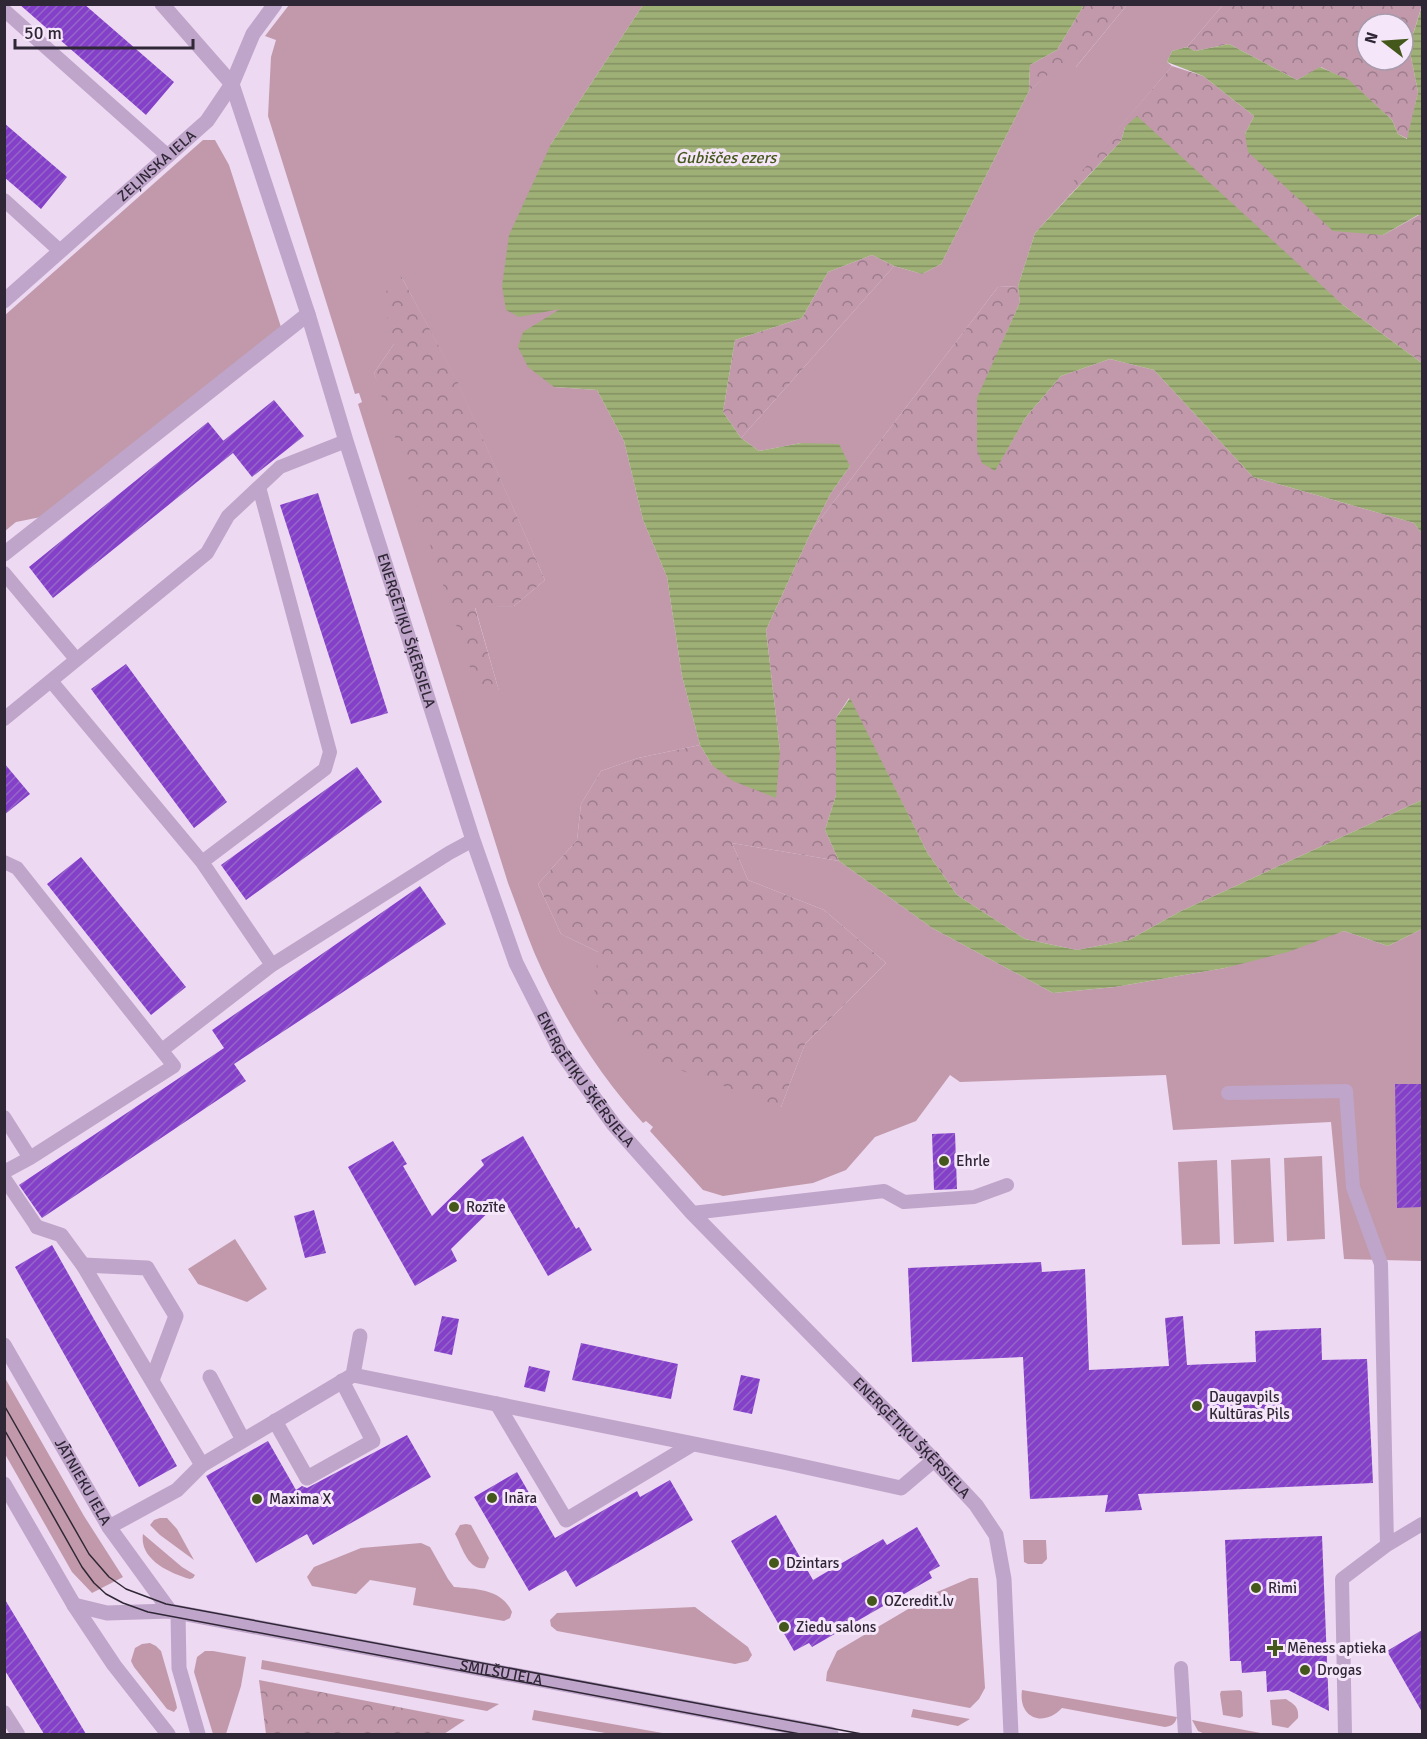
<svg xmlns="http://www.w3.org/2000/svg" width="1427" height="1739" font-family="Signika,sans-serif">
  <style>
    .green { fill: #c199aa; fill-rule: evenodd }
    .forest { fill: url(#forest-crowns); fill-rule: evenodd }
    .water { fill: url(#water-rules) }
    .building { fill: url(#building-hatch) }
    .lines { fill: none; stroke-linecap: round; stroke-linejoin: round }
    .service { stroke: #bfa5ca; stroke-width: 14 }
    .minor { stroke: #bfa5ca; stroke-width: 15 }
    .tertiary { stroke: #bfa5ca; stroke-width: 15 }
    .tram { stroke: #2f2736; stroke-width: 1.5 }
    .poi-dot { fill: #45581b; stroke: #f6e6fa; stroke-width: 2 }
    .labels { text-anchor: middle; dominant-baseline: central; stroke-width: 6; stroke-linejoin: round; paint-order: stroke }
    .street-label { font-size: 15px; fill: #2f2736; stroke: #f6e6fa }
    .poi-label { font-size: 15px; fill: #2f2736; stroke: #f6e6fa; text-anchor: start }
    .water-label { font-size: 16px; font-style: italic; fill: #45581b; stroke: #f6e6fa }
  </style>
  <defs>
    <pattern id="forest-crowns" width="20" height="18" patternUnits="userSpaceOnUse" patternTransform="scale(1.5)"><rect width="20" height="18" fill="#c199aa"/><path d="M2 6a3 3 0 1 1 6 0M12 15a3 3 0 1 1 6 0" fill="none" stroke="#9d7d8b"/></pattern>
    <pattern id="water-rules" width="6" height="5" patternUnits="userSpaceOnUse" patternTransform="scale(1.5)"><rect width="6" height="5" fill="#9fb077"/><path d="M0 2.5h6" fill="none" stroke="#828f62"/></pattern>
    <pattern id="building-hatch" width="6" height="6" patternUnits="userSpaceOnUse" patternTransform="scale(1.5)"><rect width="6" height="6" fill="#8440c9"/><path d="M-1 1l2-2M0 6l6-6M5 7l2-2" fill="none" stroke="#9666c7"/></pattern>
  </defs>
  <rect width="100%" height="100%" fill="#edd9f2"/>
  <!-- green -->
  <path class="green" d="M289 5H643L551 144 562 309 554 387 597 390 624 441 643 520 667 577 682 676 700 745 638 758 601 771 581 804 577 840 538 884 561 934 598 952 781 1107 805 1044 886 963 824 910 748 880 732 843 839 861 932 928 1053 993 1115 987 1225 968 1344 931 1388 946 1422 929V1261L1344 1259 1331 1122 1173 1130 1166 1075 960 1082 950 1075 916 1121 875 1137 846 1170 813 1183 723 1196 703 1190 650 1131 653 1127 646 1121 643 1123C599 1075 560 1013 534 952 525 930 517 906 508 883L358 404 362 402 359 393 355 394 268 116 271 57 276 40 265 36ZM401 276 456 379 545 580 514 606 475 607 499 691 374 373 394 344Z
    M1127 5H1223L1187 47 1172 51 1167 62 1172 66 1066 191 1070 195 1035 233 1018 286 998 287 812 530 831 493 850 466 801 443 759 451 741 438 894 266 922 274 941 264 1029 91 1058 65 1076 67Z
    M203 140H215L229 165 281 327 41 517 16 522 5 531 4 316Z
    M1322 1156 1325 1239 1287 1241 1284 1158Z
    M1270 1158 1274 1242 1234 1244 1231 1160Z
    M1217 1160 1220 1244 1182 1245 1178 1162Z
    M235 1239 267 1289 247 1302 198 1284 188 1269Z
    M5 1378 84 1516 123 1577 92 1593 72 1572 5 1454Z
    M160 1518H167L177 1529 194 1560 160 1535 150 1525 154 1520Z
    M466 1524 471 1525 489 1558 485 1568C468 1571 462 1546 455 1534L460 1525Z
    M143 1534 182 1567 195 1575 193 1578 190 1579C169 1573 139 1559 143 1534Z
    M1023 1540H1046L1047 1559 1042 1564H1028L1024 1562Z
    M421 1543 430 1547 448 1579 454 1587C476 1589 502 1589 512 1612L510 1618 504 1621 413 1605 416 1588 370 1580 356 1594 312 1586 307 1577 314 1567 361 1548Z
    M970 1578H978L985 1688 979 1699 970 1708 826 1681 827 1672 837 1651 937 1592Z
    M695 1607 748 1647 752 1655 748 1661 735 1664 557 1631 551 1626 550 1620 557 1613Z
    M150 1643 156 1646 161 1651 176 1703 177 1708 174 1712 167 1709 134 1667 131 1661 135 1648 142 1644Z
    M205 1651H213L246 1657 241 1686 226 1734H213L194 1672 197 1657Z
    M262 1660 499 1704 487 1711 261 1669Z
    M1022 1690 1177 1717C1175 1724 1172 1726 1165 1727L1062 1708C1043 1728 1018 1718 1022 1690Z
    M1240 1690 1242 1692 1243 1716 1240 1718 1223 1715 1220 1694 1221 1691Z
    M1286 1699C1295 1705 1299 1707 1298 1718L1288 1728 1272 1725 1270 1700Z
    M913 1709 970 1719 958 1726 911 1717Z
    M534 1710 668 1734H611L532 1720Z
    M1192 1720 1266 1734H1205L1198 1731Z"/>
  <!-- forest -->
  <path class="forest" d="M1084 5H1127L1075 68 1058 66 1029 91 1030 65 1057 50Z
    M1223 5H1422L1409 47 1418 92 1408 139 1398 134 1392 120 1349 81 1321 67 1297 80 1229 44 1195 51 1187 47ZM1367 24H1403V60H1367Z
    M1172 66 1203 76 1254 116 1245 134 1383 235 1419 215H1422V363L1343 305 1125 127 1121 141 1070 195 1065 191Z
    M872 255 894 266 741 438 723 412 735 340 802 318 828 272Z
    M401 276 456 378 545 580 514 606 475 608 499 691 482 704 374 373 394 344 382 296Z
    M1018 286 1020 302 1002 343 995 470 1026 417 1061 376 1110 359 1154 370 1253 477 1414 523 1422 534V800L1179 912 1129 940 1077 950 1025 939 957 895 927 852 849 698 836 718V795L825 830 839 861 732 843 748 880 824 910 886 963 805 1044 781 1107 653 1060 593 1007 598 952 561 934 538 884 577 840 581 804 601 771 638 758 700 745 712 765 780 751 766 630 812 530 998 287Z
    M259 1680 465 1720 444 1734H266Z"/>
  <!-- water -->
  <path class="water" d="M643 5H1084L1057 50 1030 65 1029 91 941 264 922 274 894 266 872 255 828 272 802 318 735 340 723 412 741 438 759 451 801 443 839 444 850 466 831 493 812 530 766 630 780 751 776 798 733 781 712 765 700 745 682 676 667 577 643 520 624 441 597 390 554 387 528 367 518 347 523 332 560 309 519 317 506 310 502 286 509 235 551 144Z
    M1422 6V215H1418L1383 235 1333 231 1248 152 1245 134 1254 116 1203 76 1167 62 1172 51 1187 47 1195 51 1229 44 1297 80 1320 67 1349 80 1392 120 1398 134 1407 139 1418 92 1409 47Z
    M1137 116 1343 305 1422 363V534L1414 523 1253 477 1154 370 1110 359 1061 376 1026 417 995 471 982 463 977 449V398L1020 302 1018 286 1035 233 1121 141 1125 127Z
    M850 698 927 852 957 895 1025 939 1077 950 1129 940 1179 912 1422 800V929L1388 946 1344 931 1288 952 1225 968 1115 987 1053 993 932 928 839 861 825 830 836 795V718Z"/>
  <!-- building -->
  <path class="building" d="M19 4H84L174 82 146 115Z
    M4 123 67 177 41 209 4 177Z
    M274 400 304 436 252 477 233 453 53 598 29 567 208 422 230 449 223 441Z
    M318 493 388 713 351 724 280 505Z
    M126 664 227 802 194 828 91 689Z
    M4 763 30 794 4 815Z
    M357 767 382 802 246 900 221 865Z
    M81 857 186 987 151 1015 47 884Z
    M420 886 446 924 234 1064 246 1081 42 1218 19 1185 224 1048 212 1030Z
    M1395 1084H1422V1207L1397 1208Z
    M955 1133 957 1189 934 1190 932 1134Z
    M523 1136 576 1229 579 1227 592 1250 548 1276 503 1198 451 1249 457 1261 415 1286 348 1167 393 1141 407 1164 403 1166 432 1216 484 1165 481 1160Z
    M314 1210 326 1253 305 1258 294 1216Z
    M52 1245 177 1466 139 1487 15 1267Z
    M1041 1262 1042 1272 1085 1269 1089 1370 1169 1366 1165 1318 1183 1316 1187 1365 1256 1362 1255 1331 1321 1328 1322 1360 1367 1359 1373 1483 1138 1494 1142 1510 1105 1512 1108 1495 1030 1499 1023 1357 912 1362 908 1268Z
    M442 1316 459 1319 452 1355 434 1351Z
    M581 1343 678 1364 671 1399 572 1380Z
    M529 1366 550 1371 545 1392 524 1387Z
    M741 1375 760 1379 752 1414 733 1410Z
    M407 1435 431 1477 313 1545 307 1534 256 1563 206 1476 268 1441 296 1490 302 1486 307 1488Z
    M517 1472 555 1538 637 1491 640 1497 670 1480 693 1520 576 1587 566 1570 529 1591 474 1497Z
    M776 1515 813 1580 883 1539 887 1545 917 1527 940 1566 929 1572 932 1578 812 1647 809 1643 794 1651 731 1541Z
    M1322 1536 1329 1711 1288 1690 1267 1692 1266 1671 1242 1673 1241 1661H1230L1225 1540Z
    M4 1598 86 1734H44L4 1669Z
    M1422 1630V1712L1387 1651Z"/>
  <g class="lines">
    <!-- service -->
    <path class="service" d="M4 10 168 156
      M4 200 60 251
      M4 573 76 659
      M51 681 202 862 272 965
      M4 719 207 553 228 516 280 467 346 441
      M4 862 17 868 174 1066 30 1158 4 1172
      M202 862 325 769 330 752 259 487
      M162 1050 272 965 449 853 473 840
      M1228 1093 1346 1091 1353 1187 1381 1264 1387 1545
      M4 1117 30 1158
      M4 1178 37 1227
      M692 1213 884 1191 904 1202 974 1197 1007 1185
      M1181 1668 1185 1734
      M4 1712 18 1734
      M1345 1734 1342 1579 1387 1545 1422 1524"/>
    <!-- minor -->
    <g class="minor">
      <path id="s1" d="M162 4 232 84 308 314 346 441 473 840 516 963 561 1052 614 1125 692 1213 934 1460 976 1505 996 1535 1004 1579 1011 1734"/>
      <path id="s2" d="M4 301 207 121 232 84 253 34 275 4"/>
      <path d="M4 554 308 314"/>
      <path d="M37 1227 61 1235 83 1265 202 1465"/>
      <path d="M83 1265 147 1268 176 1316 152 1380"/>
      <path d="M353 1375 360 1336"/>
      <path d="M210 1377 243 1440"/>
      <path d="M497 1404 566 1520 691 1445"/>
      <path d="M275 1421 307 1478 373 1441 342 1381"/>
      <path d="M109 1527 177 1490 202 1465 353 1375 783 1462 901 1488 934 1460"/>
    </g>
    <!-- tertiary -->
    <g class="tertiary">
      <path id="s3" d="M4 1345 109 1527 170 1611"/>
      <path d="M4 1484 74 1605 114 1665 168 1734"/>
      <path id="s4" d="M74 1605 107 1613 170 1611 831 1734"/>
      <path d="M178 1613 179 1668 198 1734"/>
    </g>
    <!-- tram -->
    <path class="tram" d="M4 1405 89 1554 109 1577 126 1589 166 1604 862 1734
      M4 1429 82 1567 94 1583 106 1594 123 1603 148 1612 800 1734"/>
  </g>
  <!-- markers -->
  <g class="poi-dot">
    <circle cx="944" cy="1161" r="6"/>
    <circle cx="454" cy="1207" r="6"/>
    <circle cx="1197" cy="1406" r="6"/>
    <circle cx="492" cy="1498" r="6"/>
    <circle cx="257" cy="1499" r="6"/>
    <circle cx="774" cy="1563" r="6"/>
    <circle cx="1256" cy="1588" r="6"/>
    <circle cx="872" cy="1601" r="6"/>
    <circle cx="784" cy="1627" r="6"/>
    <path d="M1272 1639h6v6h6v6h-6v6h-6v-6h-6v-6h6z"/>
    <circle cx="1305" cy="1670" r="6"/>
  </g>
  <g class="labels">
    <!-- street labels -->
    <g class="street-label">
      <text stroke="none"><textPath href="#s2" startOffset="204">ZEĻINSKA IELA</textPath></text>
      <text stroke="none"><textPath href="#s1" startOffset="680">ENERĢĒTIĶU ŠĶĒRSIELA</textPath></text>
      <text stroke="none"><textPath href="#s1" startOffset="1166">ENERĢĒTIĶU ŠĶĒRSIELA</textPath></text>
      <text stroke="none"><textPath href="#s1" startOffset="1652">ENERĢĒTIĶU ŠĶĒRSIELA</textPath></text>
      <text stroke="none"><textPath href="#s3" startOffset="158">JĀTNIEKU IELA</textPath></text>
      <text stroke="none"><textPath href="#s4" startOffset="434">SMILŠU IELA</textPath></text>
    </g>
    <!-- poi labels -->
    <g class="poi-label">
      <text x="956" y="1161">Ehrle</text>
      <text x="466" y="1207">Rozīte</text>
      <text x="1209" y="1397">Daugavpils<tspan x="1209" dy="17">Kultūras Pils</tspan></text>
      <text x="504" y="1498">Ināra</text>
      <text x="269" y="1499">Maxima X</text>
      <text x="786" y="1563">Dzintars</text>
      <text x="1268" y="1588">Rimi</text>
      <text x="884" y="1601">OZcredit.lv</text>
      <text x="796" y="1627">Ziedu salons</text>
      <text x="1287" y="1648">Mēness aptieka</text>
      <text x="1317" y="1670">Drogas</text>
    </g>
    <!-- water labels -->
    <g class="water-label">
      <text x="726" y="158">Gubiščes ezers</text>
    </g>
  </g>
  <!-- border -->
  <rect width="1427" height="1739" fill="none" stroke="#2f2736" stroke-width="12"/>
  <!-- north arrow -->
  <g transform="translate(1385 42) rotate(287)"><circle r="28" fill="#f6e6fa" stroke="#a69aac" stroke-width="1.5"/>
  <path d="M0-4.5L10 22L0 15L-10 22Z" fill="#45581b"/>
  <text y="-9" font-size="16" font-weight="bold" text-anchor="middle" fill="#2f2736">N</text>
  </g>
  <!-- scale -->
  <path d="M15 39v9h178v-9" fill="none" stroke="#2f2736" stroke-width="3"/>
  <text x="24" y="39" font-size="18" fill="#2f2736" stroke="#f6e6fa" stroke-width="4.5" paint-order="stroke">50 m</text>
</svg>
